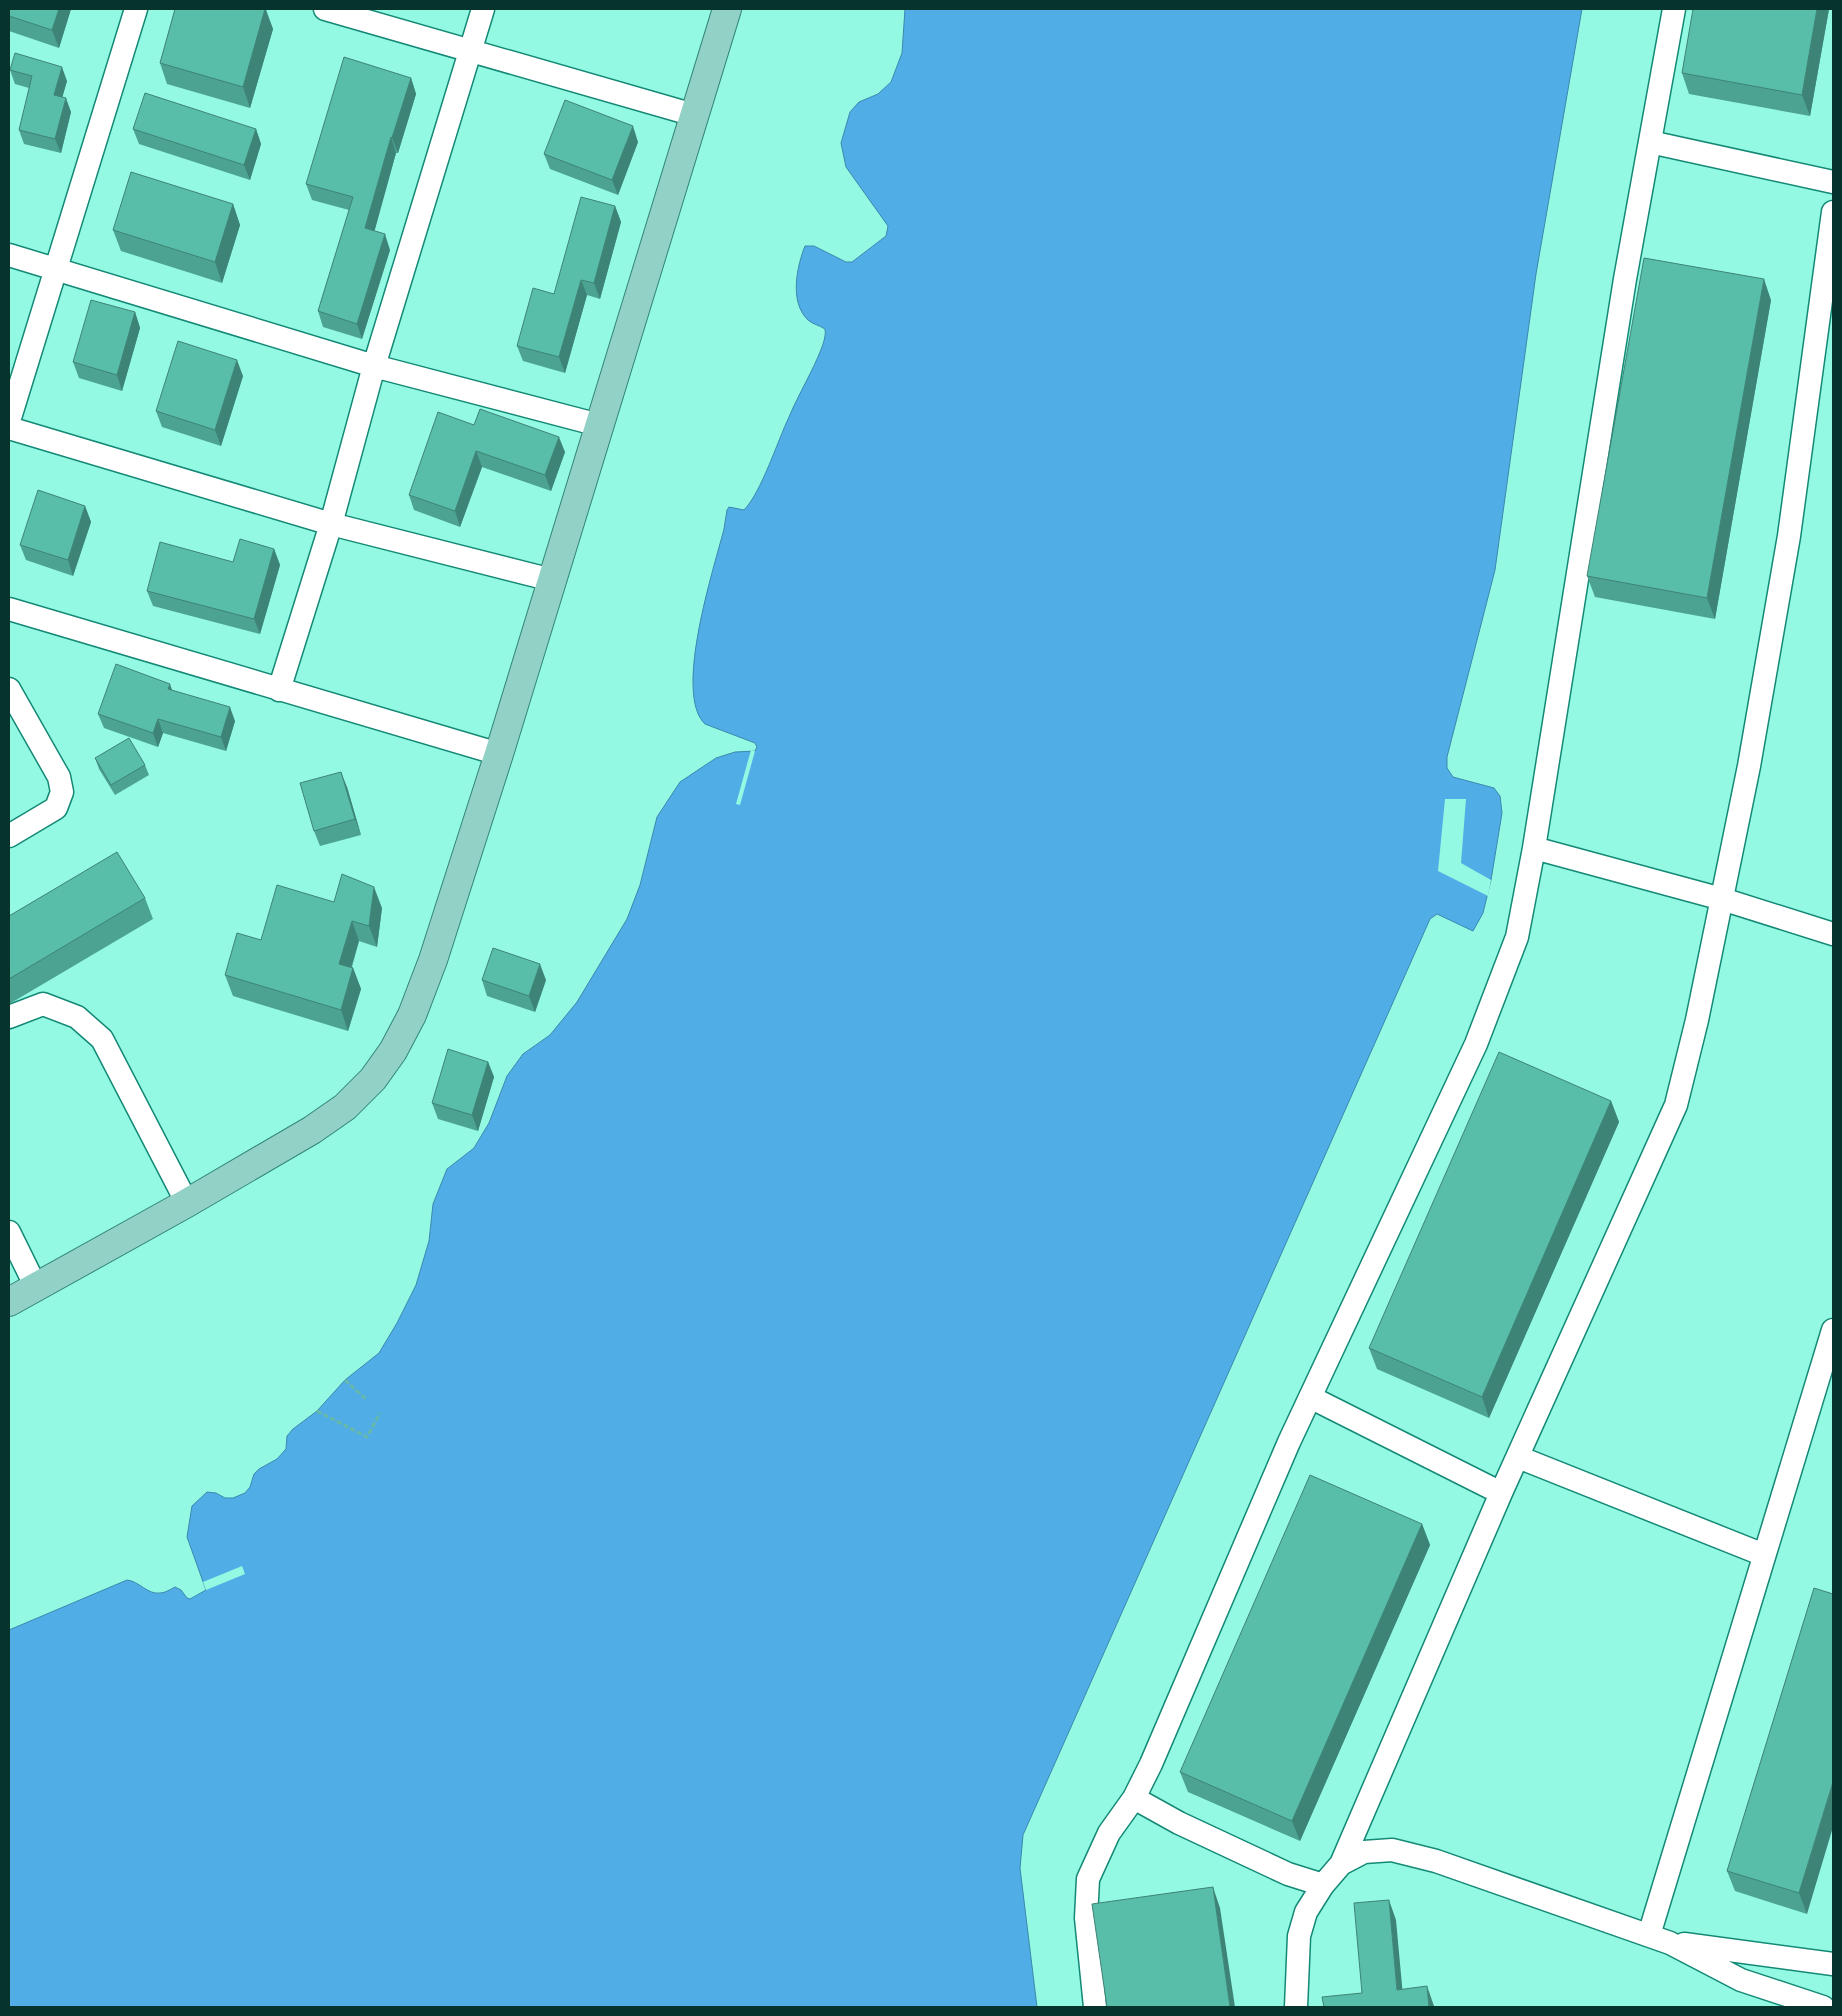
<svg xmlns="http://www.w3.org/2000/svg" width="1842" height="2016" font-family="'Alegreya Sans',sans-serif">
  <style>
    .water { fill: #51ade5; stroke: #3a89ae }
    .pier { fill: #94f9e2 }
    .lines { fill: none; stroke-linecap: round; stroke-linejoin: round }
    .minor-casing { stroke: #138976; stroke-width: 25 }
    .major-casing { stroke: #328676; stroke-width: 30 }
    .path { stroke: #66b9a7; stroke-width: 3; stroke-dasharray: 5 2.5; stroke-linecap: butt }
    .minor { stroke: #fff; stroke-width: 22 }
    .major { stroke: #92d1c5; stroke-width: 28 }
    .wall { fill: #4ca391 }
    .shaded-wall { fill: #3e8476 }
    .building { fill: #58bda9; stroke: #3e8476 }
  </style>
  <rect width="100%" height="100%" fill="#94f9e2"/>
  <!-- water -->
  <path class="water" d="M905 9H1582L1536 274 1495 570 1447 757V768L1453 777 1494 788 1500 796 1502 813 1491 880 1483 913 1473 931 1437 914 1430 919 1023 1835 1020 1868 1037 2007H9V1630L127 1580C139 1581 148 1595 160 1593 165 1593 171 1589 175 1587L181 1590 187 1598 190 1599 206 1590 187 1537 192 1506 207 1492 216 1493 225 1498H233L245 1493 250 1487 254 1474 259 1469 277 1459 286 1449 287 1436 293 1429 317 1411 345 1380 379 1353 397 1323 416 1285 429 1241 433 1204 447 1169 474 1148 489 1123 507 1076 523 1054 550 1035 577 1002 627 919 640 885 657 817 680 782 716 758 735 752 755 751 757 747 755 743 705 724C673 694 714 568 724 529L727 510 729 507 744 510C761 493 778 440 789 417 799 393 813 371 822 347 824 341 826 335 825 329 819 325 812 324 808 320 789 302 797 266 805 246H814L846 262H852L886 236 888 226 846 167 841 143 850 112 859 102 878 94 891 82 902 53Z"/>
  <!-- pier -->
  <path class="pier" d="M751 750 755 751 740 805 736 804Z
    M1445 799H1466L1461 863 1491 880 1488 896 1438 871Z
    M242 1566 245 1574 206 1590 203 1582Z"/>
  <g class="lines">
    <!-- minor casing -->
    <g class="minor-casing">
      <path id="minor" d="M325 9 694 115
        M1650 142 1833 182
        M9 255 374 366 599 425
        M9 421 136 9
        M9 428 331 524 552 580
        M9 609 499 754
        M9 689 59 777 62 792 56 808 9 836
        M279 690 331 524 374 366 483 9
        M1534 848 1722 899 1833 934
        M9 1017 43 1004 77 1017 102 1039 187 1203
        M9 1232 36 1287
        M1310 1397 1501 1493
        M1518 1457 1764 1555
        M1341 1864 1501 1493 1676 1105 1697 1020 1749 766 1789 536 1833 212
        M1323 1885 1288 1874 1179 1823 1134 1798 1151 1764 1289 1442 1476 1044 1517 937 1534 848 1625 279 1674 9
        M1649 1935 1833 1330
        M1684 1944 1833 1964
        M1095 2007 1086 1918 1088 1879 1109 1833 1134 1798
        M1296 2007 1299 1936 1306 1912 1323 1885 1341 1864 1364 1852 1392 1850 1436 1861 1670 1943 1741 1980 1823 2007"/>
    </g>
    <!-- major casing -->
    <g class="major-casing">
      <path id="major" d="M9 1302 187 1203 312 1130 345 1107 373 1079 393 1051 412 1015 433 960 499 754 727 9"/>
    </g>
    <!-- path -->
    <path class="path" d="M345 1380 366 1399
      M317 1411 367 1437 380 1413"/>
    <!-- minor -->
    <use href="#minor" class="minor"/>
    <!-- major -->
    <use href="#major" class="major"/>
  </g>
  <!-- wall -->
  <path class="wall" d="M9 9H71L59 48 9 31Z
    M175 9H266L273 29 250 108 167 84 160 63Z
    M1829 9 1810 116 1689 94 1682 73Z
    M10 70 67 81 62 97 71 112 61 153 24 144 19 130 29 88 15 84Z
    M411 78 416 94 398 153H396L374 231 390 250 362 339 323 327 318 311 349 210 312 200 306 184Z
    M133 129H256L261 144 250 180 139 144Z
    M638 142 618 195 550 169 544 154Z
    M233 204 240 225 222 283 121 251 113 230Z
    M615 206 621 222 600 299 587 295 565 373 523 361 517 346Z
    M1771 300 1715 619 1595 597 1587 576Z
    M135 312 140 328 122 391 79 378 73 362Z
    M243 376 221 446 162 427 156 411Z
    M474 425 565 452 551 491 482 467 460 527 414 510 409 495Z
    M85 506 91 522 73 576 26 560 20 545Z
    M274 549 280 565 260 634 153 606 147 591Z
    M172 690 235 721 226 751 163 733 158 747 104 728 98 714Z
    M95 758 145 765 149 775 115 795 99 769Z
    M347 787 361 835 320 846 314 831Z
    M145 898 153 919 16 1000 9 1004V916Z
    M334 902 382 908 377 947 359 941 352 967 353 968 361 989 348 1031 233 996 225 975 261 940Z
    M482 980H546L535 1012 487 996Z
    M488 1062 494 1077 478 1131 438 1119 432 1103Z
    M1611 1101 1619 1122 1489 1418 1377 1369 1369 1348Z
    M1422 1524 1430 1545 1300 1841 1188 1792 1180 1772Z
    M1814 1588 1807 1914 1735 1891 1727 1871Z"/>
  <!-- shaded-wall -->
  <path class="shaded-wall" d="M59 9H71L59 48 52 30Z
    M265 9 273 29 250 108 243 87Z
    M1817 9H1829L1810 116 1802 95Z
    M62 67 67 81 59 109 54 95Z
    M411 78 416 94 398 153 392 138Z
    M66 98 71 112 61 153 55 139Z
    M633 126 638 142 618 195 612 180Z
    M256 129 261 144 250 180 244 165Z
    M391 137 396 153 371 244 365 228Z
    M233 204 240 225 222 283 215 262Z
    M615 206 621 222 600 299 594 283Z
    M385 234 390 250 362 339 357 324Z
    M1764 279 1771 300 1715 619 1707 598Z
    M581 280 587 295 565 373 559 357Z
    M135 312 140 328 122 391 117 375Z
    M237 360 243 376 221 446 215 430Z
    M559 437 565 452 551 491 545 475Z
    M476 451 482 467 460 527 455 511Z
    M85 506 91 522 73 576 68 560Z
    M274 549 280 565 260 634 254 619Z
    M170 684 175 698 168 689Z
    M230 707 235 721 226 751 221 737Z
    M158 719 163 733 158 747 153 733Z
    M341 772 347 787 361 835 355 819Z
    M374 887 382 908 377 947 369 926Z
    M352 921 359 941 346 984 339 964Z
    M540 964 546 980 535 1012 529 996Z
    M353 968 361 989 348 1031 341 1010Z
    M488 1062 494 1077 478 1131 472 1115Z
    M1611 1101 1619 1122 1489 1418 1482 1397Z
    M1422 1524 1430 1545 1300 1841 1292 1821Z
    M1833 1782V1827L1807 1914 1799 1893Z
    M1213 1887 1220 1908 1235 2007H1230Z
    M1389 1900 1396 1920 1404 2007 1397 1990Z
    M1427 1986 1434 2006V2007H1429Z"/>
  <!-- building -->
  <path class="building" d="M9 9H59L52 30 9 16Z
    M175 9H265L243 87 160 63Z
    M1693 9H1817L1802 95 1682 73Z
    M15 53 62 67 54 95 66 98 55 139 19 130 32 76 10 70Z
    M344 57 411 78 392 138 391 137 365 228 385 234 357 324 318 311 353 197 306 184Z
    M145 93 256 129 244 165 133 129Z
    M565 100 633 126 612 180 544 154Z
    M131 172 233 204 215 262 113 230Z
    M581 197 615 206 594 283 581 280 559 357 517 346 533 288 554 294Z
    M1644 258 1764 279 1707 598 1587 576Z
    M91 300 135 312 117 375 73 362Z
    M178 341 237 360 215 430 156 411Z
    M480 409 559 437 545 475 476 451 455 511 409 495 438 412 474 425Z
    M38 490 85 506 68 560 20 545Z
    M240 539 274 549 254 619 147 591 160 542 233 562Z
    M116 664 170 684 168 689 230 707 221 737 158 719 153 733 98 714Z
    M129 738 145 765 111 785 95 758Z
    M341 772 355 819 314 831 300 783Z
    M117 852 145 898 9 979V916Z
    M342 874 374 887 369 926 352 921 339 964 353 968 341 1010 225 975 237 933 261 940 277 885 334 902Z
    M493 948 540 964 529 996 482 980Z
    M448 1049 488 1062 472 1115 432 1103Z
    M1499 1052 1611 1101 1482 1397 1369 1348Z
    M1310 1475 1422 1524 1292 1821 1180 1772Z
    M1814 1588 1833 1594V1782L1799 1893 1727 1871Z
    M1213 1887 1230 2007H1107L1092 1904Z
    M1389 1900 1397 1990 1427 1986 1429 2007H1324L1322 1997 1362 1993 1354 1903Z"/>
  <!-- border -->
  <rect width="1842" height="2016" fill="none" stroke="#06342c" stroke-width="20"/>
</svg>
